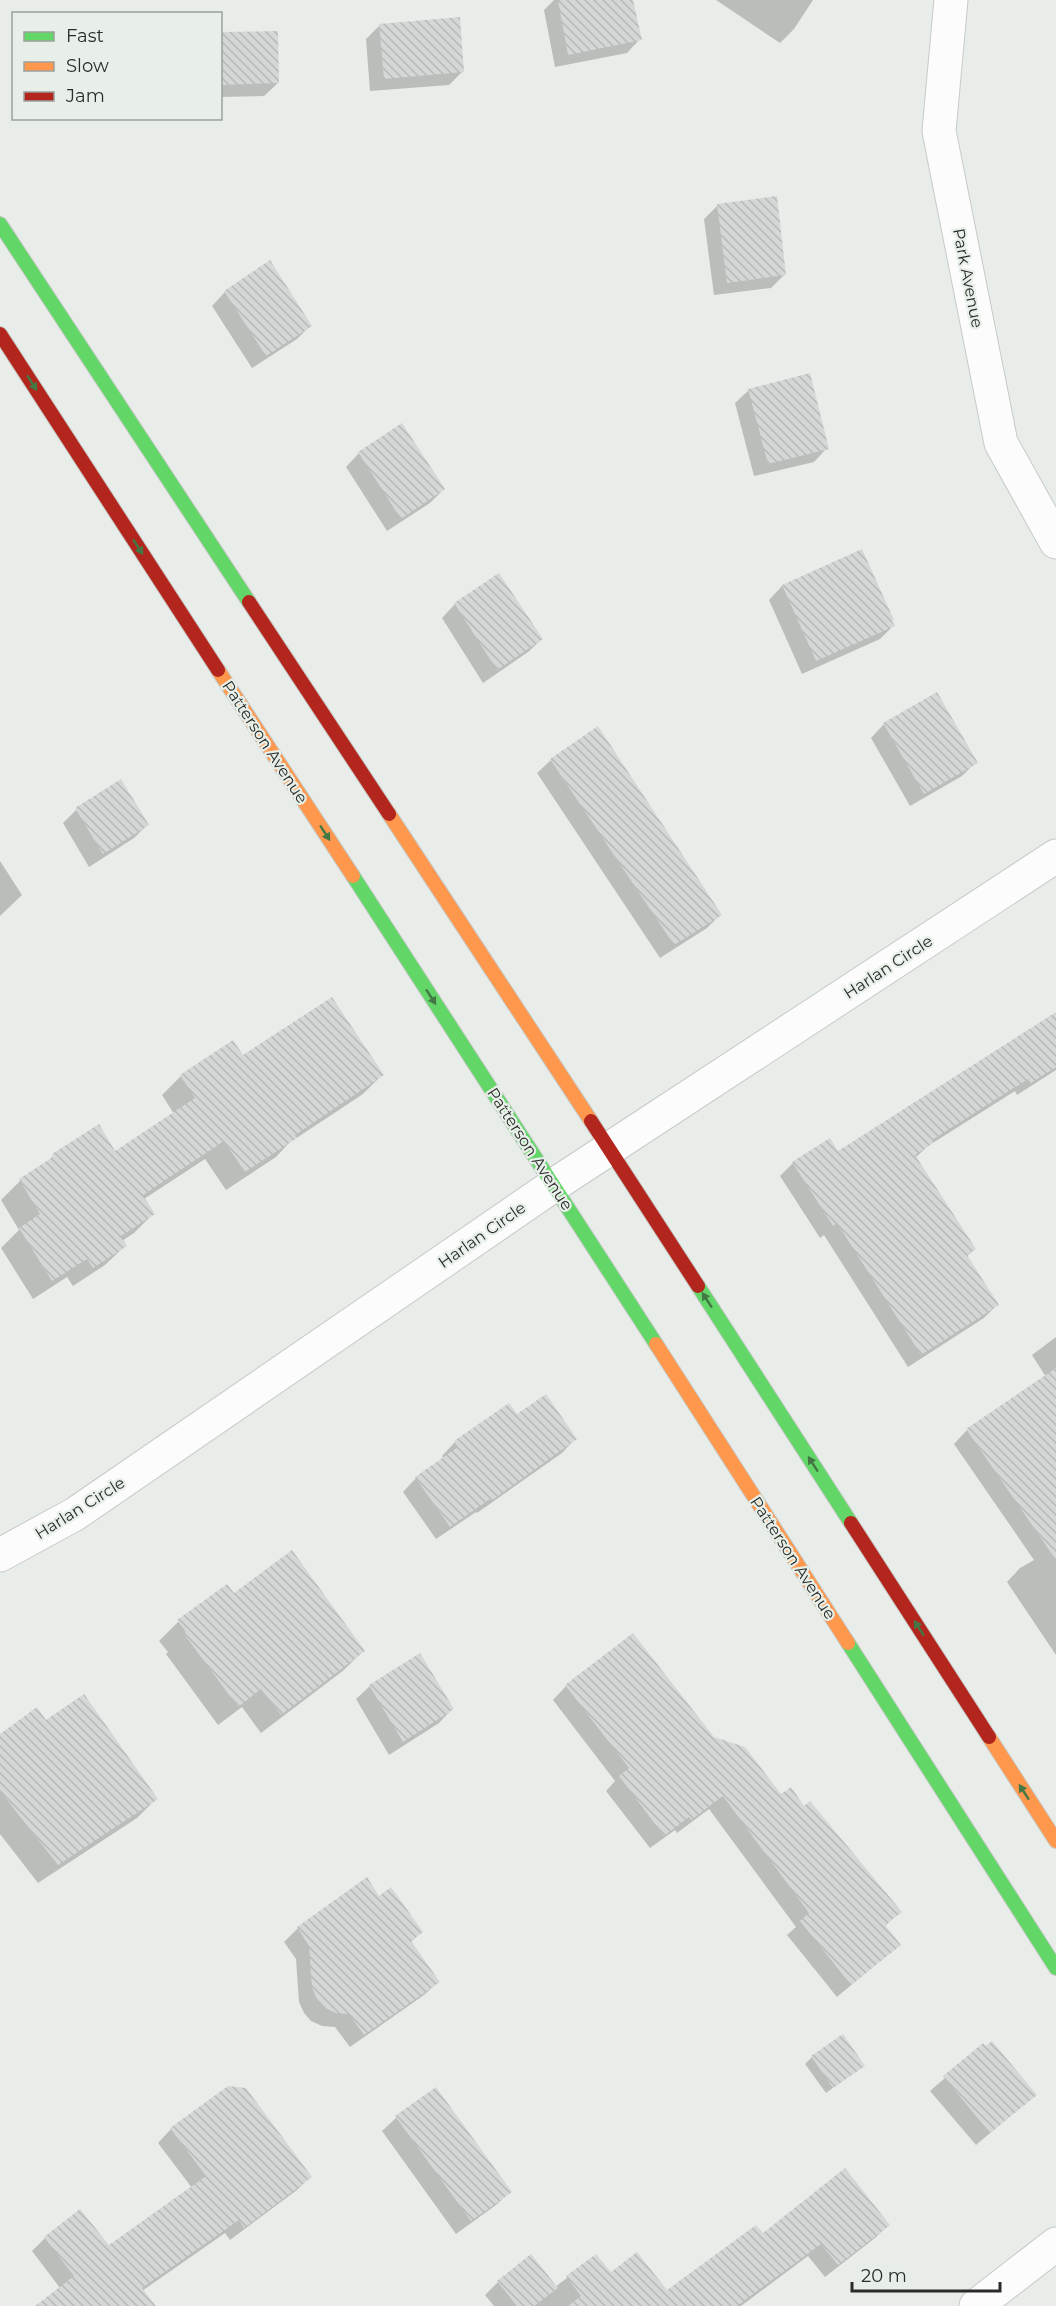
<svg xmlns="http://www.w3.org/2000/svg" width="1056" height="2306" font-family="Montserrat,sans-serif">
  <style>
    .shadow { fill: #0003 }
    .building { fill: url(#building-back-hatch) }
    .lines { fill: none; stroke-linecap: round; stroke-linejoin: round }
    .street-casing { stroke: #c7cac7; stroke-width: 35 }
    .fast-casing { stroke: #c7cac7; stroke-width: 16 }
    .slow-casing { stroke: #c7cac7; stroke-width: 16 }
    .jam-casing { stroke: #c7cac7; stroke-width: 16 }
    .street { stroke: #fcfcfc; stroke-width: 33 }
    .fast { stroke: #63d668; stroke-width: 14 }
    .slow { stroke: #ff974d; stroke-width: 14 }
    .jam { stroke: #b3261e; stroke-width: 14 }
    .oneway { fill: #437845 }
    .labels { text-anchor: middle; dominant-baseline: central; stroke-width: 4.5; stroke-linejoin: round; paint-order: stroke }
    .street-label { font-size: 16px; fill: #292c29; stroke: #e7efe8 }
  </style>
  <defs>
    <pattern id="building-back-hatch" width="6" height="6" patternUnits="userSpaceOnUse" patternTransform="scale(1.5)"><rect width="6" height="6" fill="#d5d6d6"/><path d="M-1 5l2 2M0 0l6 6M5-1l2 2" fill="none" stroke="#b7b8b8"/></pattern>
  </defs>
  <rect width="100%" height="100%" fill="#e9ede9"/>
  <!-- shadow -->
  <path class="shadow" d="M554 0H632L640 39 627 53 555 67 544 10Z
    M716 0H813L794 29 780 43Z
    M380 25 462 72 449 85 370 91 366 39Z
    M220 33 278 83 264 96 220 97Z
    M718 205 784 275 771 288 714 295 704 219Z
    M225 292 310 326 297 339 252 368 212 306Z
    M749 390 827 448 814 462 754 476 735 403Z
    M359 453 444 489 430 503 387 531 346 467Z
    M861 551 893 626 880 639 802 674 769 600 782 586Z
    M455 604 542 639 528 652 483 683 442 618Z
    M884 724 976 762 962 776 910 806 871 738Z
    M551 760 720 915 707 928 660 958 537 773Z
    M76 810 147 825 134 838 89 867 63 823Z
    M0 861 22 895 0 916Z
    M1056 1014V1070L1017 1095 1015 1091 928 1146 915 1158 975 1249 966 1257 997 1305 984 1318 908 1367 824 1235 820 1238 780 1176 793 1163 837 1153Z
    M243 1058 382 1075 363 1094 289 1143 276 1157 226 1190 205 1159 144 1199 153 1214 134 1233 122 1241 125 1246 105 1265 73 1286 67 1277 33 1299 1 1248 19 1230 1 1200 20 1181 44 1165 53 1156 115 1153 174 1114 162 1095 181 1076Z
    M1056 1337V1386L1053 1388 1032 1355Z
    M517 1416 575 1439 562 1453 477 1513 476 1512 436 1539 403 1492 416 1478 444 1459 442 1456 455 1442Z
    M967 1430 1056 1453V1655L1007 1582 1020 1568 1034 1560 954 1444Z
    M234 1595 363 1651 344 1670 261 1733 242 1707 218 1725 166 1654 168 1652 159 1641 178 1622Z
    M420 1655 452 1709 439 1723 389 1755 356 1699 370 1686Z
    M566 1686 713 1739 781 1796 900 1912 884 1927 899 1945 837 1997 787 1935 796 1927 709 1809 677 1833 675 1830 650 1848 606 1791 615 1781 553 1700Z
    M46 1722 156 1799 137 1818 38 1883 0 1834V1735Z
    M366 1879 379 1898 421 1932 410 1943 438 1982 424 1995 350 2047 335 2027 322 2026 311 2021 304 2013 299 2002 296 1959 284 1942 298 1928Z
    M983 2045 1035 2095 976 2145 930 2091Z
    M812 2057 863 2066 826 2093 805 2064Z
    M435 2089 510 2192 496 2205 456 2234 382 2131 396 2118Z
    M171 2129 310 2177 297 2190 230 2240 225 2233 142 2291 37 2306 60 2288 32 2251 45 2238 109 2247 192 2188 158 2143Z
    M888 2225 875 2238 825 2277 808 2256 741 2306H494L485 2295 498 2282 555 2287 596 2256 611 2274 667 2292 762 2235Z"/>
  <!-- building -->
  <path class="building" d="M558 0H633L642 40 568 55Z
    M460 17 464 72 384 79 379 24Z
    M278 31 279 83 220 85V32Z
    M777 196 786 275 727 283 717 204Z
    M270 260 312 326 266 356 224 291Z
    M810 373 829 449 768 464 748 389Z
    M402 423 445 489 401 519 358 452Z
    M862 549 894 620 892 621 895 626 816 661 782 585Z
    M499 573 543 639 497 670 454 603Z
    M937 692 978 763 924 794 883 723Z
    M598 726 722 915 674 945 550 759Z
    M121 779 149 825 103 854 75 808Z
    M332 997 384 1075 295 1135 297 1138 245 1172 224 1141 143 1195 155 1214 121 1236 127 1246 93 1268 87 1259 52 1281 19 1228 40 1214 19 1179 53 1157 52 1154 99 1124 115 1151 195 1098 180 1075 233 1040 243 1055Z
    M1056 1012V1067L1031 1083 1028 1079 932 1140 933 1143 915 1155 976 1249 967 1255 999 1305 921 1355 837 1223 833 1226 792 1162 830 1138 838 1151Z
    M1056 1368V1560L966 1429Z
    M546 1394 577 1439 491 1501 490 1499 450 1527 415 1477 458 1447 454 1441 509 1403 517 1414Z
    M292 1550 365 1651 281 1715 261 1689 238 1707 184 1634 186 1632 177 1620 227 1584 234 1593Z
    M633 1633 714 1737 745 1747 781 1794 791 1787 804 1806 810 1801 902 1912 885 1925 901 1945 851 1985 800 1921 809 1913 723 1796 691 1820 689 1817 664 1836 619 1776 629 1768 565 1685Z
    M420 1653 454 1709 403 1742 369 1685Z
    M84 1694 158 1799 58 1865 0 1791V1734L37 1707 46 1720Z
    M367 1877 379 1896 391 1887 423 1932 411 1941 440 1982 364 2035 349 2014 336 2013 325 2008 317 1999 312 1988 309 1946 297 1927Z
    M843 2034 865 2066 833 2088 811 2056Z
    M992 2041 1037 2095 990 2133 943 2076 983 2043 986 2046Z
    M228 2086 246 2088 312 2177 244 2228 239 2220 142 2288 156 2306H35L74 2276 44 2237 80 2209 109 2245 206 2176 170 2128Z
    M436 2087 512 2192 471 2221 395 2116Z
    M845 2168 890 2225 838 2265 821 2244 737 2306H568L581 2296 566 2276 596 2254 611 2272 637 2252 667 2290 756 2225 763 2233Z
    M531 2254 558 2288 534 2306H517L497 2281Z"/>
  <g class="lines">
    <!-- street casing -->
    <g class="street-casing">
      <path id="street" d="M951 0 939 131 1001 443 1056 542
        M0 1555 75 1514 554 1185 1056 856
        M976 2306 1056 2244"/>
    </g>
    <!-- fast casing -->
    <g class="fast-casing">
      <path id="fast" d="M0 224 249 602
        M353 876 656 1344
        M698 1286 851 1523
        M848 1643 1056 1968"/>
    </g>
    <!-- slow casing -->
    <g class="slow-casing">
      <path id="slow" d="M218 670 353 876
        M389 814 591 1121
        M656 1344 848 1643
        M989 1737 1056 1841"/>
    </g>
    <!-- jam casing -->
    <g class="jam-casing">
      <path id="jam" d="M0 334 218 670
        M249 602 389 814
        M591 1121 698 1286
        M851 1523 989 1737"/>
    </g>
    <!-- street -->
    <use href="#street" class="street"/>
    <!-- fast -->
    <use href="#fast" class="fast"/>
    <!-- slow -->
    <use href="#slow" class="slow"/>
    <!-- jam -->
    <use href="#jam" class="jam"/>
  </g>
  <!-- one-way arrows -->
  <defs><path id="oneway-solid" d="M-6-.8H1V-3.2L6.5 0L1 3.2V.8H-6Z" transform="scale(1.5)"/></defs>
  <g class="oneway">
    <use href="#oneway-solid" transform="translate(32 383) rotate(57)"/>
    <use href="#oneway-solid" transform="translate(138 547) rotate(57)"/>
    <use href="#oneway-solid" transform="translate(325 833) rotate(57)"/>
    <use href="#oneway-solid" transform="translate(431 997) rotate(57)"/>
    <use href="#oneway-solid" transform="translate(707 1300) rotate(-123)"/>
    <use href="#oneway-solid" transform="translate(813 1464) rotate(-123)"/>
    <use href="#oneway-solid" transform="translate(919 1628) rotate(-123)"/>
    <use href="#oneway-solid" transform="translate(1024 1792) rotate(-123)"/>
  </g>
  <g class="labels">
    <!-- street labels -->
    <g class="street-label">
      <text transform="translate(968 278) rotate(79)">Park Avenue</text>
      <text transform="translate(265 742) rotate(57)">Patterson Avenue</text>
      <text transform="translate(888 967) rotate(-33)">Harlan Circle</text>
      <text transform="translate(530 1149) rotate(57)">Patterson Avenue</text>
      <text transform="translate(482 1235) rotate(-35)">Harlan Circle</text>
      <text transform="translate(80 1508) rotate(-32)">Harlan Circle</text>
      <text transform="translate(793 1558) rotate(57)">Patterson Avenue</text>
    </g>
  </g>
  <!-- legend -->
  <rect x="12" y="12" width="210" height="108" fill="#e7efe8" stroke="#9ba19c" stroke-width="1.5"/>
  <rect x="24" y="32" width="30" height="9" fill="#63d668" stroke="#9ba19c" stroke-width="1.5"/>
  <text x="66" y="42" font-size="18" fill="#292c29">Fast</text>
  <rect x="24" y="62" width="30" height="9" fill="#ff974d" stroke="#9ba19c" stroke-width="1.5"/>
  <text x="66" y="72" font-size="18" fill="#292c29">Slow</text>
  <rect x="24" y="92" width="30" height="9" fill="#b3261e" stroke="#9ba19c" stroke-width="1.5"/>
  <text x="66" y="102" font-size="18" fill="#292c29">Jam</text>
  <!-- scale -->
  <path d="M852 2282v9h148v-9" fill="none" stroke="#292c29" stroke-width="3"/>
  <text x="861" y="2282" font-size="18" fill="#292c29" stroke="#e7efe8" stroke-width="4.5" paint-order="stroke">20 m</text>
</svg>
